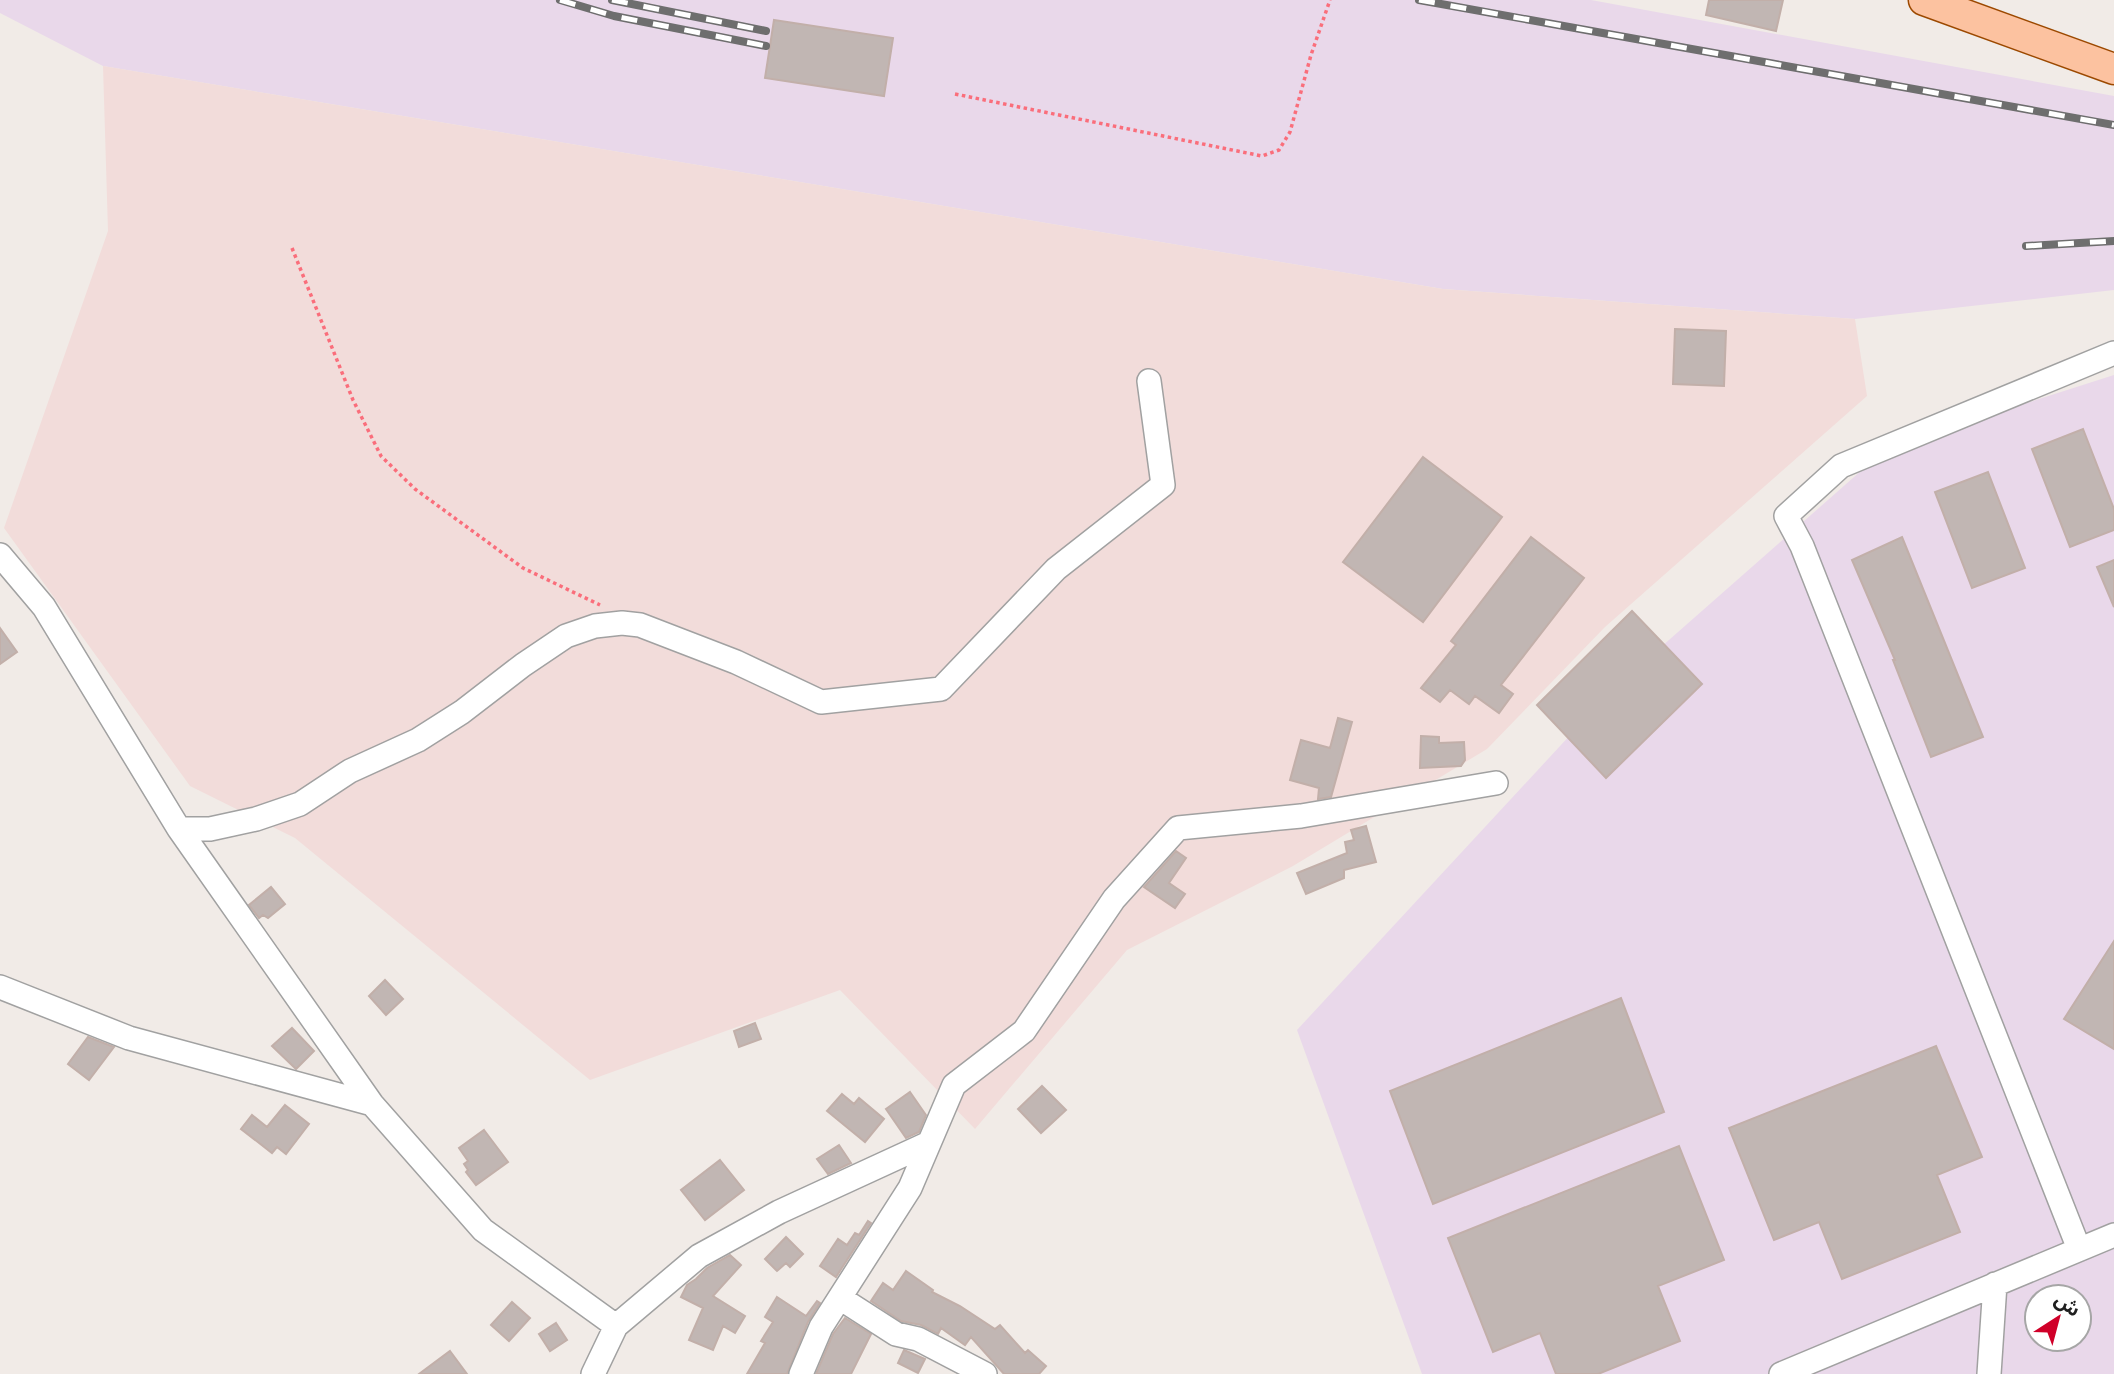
<svg xmlns="http://www.w3.org/2000/svg" width="2114" height="1374" font-family="Karla,'Noto Sans Arabic',sans-serif">
  <style>
    .industrial { fill: #e9d8ea; fill-rule: evenodd }
    .military { fill: #f2dcda }
    .building { fill: #c1b6b3; stroke: #c2afa9; stroke-width: 2 }
    .lines { fill: none; stroke-linecap: round; stroke-linejoin: round }
    .minor-casing { stroke: #a1a1a1; stroke-width: 26 }
    .major-casing { stroke: #9c4900; stroke-width: 33 }
    .path { stroke: #fa6e7b; stroke-width: 3.5; stroke-dasharray: 3.5 3.5; stroke-linecap: butt }
    .minor { stroke: #fff; stroke-width: 23 }
    .major { stroke: #fcc2a0; stroke-width: 30 }
    .rail-casing { stroke: #6e6e6e; stroke-width: 8 }
    .rail { stroke: #fff; stroke-width: 5; stroke-dasharray: 16; stroke-linecap: butt }
  </style>
  <rect width="100%" height="100%" fill="#f1ebe7"/>
  <!-- industrial -->
  <path class="industrial" d="M0 0H1591L2114 96V290L1855 319 1443 289 103 66 0 13Z
    M2114 375V1374H1422L1297 1030 1611 691 1887 448ZM2037 1297H2079V1339H2037Z"/>
  <!-- military -->
  <path class="military" d="M103 66 1443 289 1855 319 1867 396 1605 627 1487 749 1293 866 1127 950 975 1129 840 990 590 1080 295 838 190 786 4 528 108 231Z"/>
  <!-- building -->
  <path class="building" d="M1709 0H1783L1776 31 1706 15Z
    M774 20 893 38 884 96 765 78Z
    M1675 329 1726 331 1724 386 1673 384Z
    M2083 429 2114 509V530L2070 547 2032 449Z
    M1423 457 1502 517 1423 622 1343 562Z
    M1988 472 2025 568 1972 588 1935 492Z
    M1531 537 1584 578 1501 685 1513 694 1499 713 1475 696 1469 704 1450 690 1440 702 1421 688 1456 645 1451 641Z
    M1902 537 1983 737 1931 757 1893 660H1895L1852 560Z
    M2114 560V607L2097 567Z
    M1632 611 1702 684 1606 778 1537 705Z
    M0 628 17 652 0 664Z
    M1338 718 1352 722 1331 797 1318 799 1319 788 1290 780 1301 740 1330 748Z
    M1421 736 1439 737V743L1464 742 1465 760 1461 766 1420 768Z
    M1366 826 1376 862 1344 870V878L1306 894 1297 873 1347 853 1345 842 1354 840 1351 830Z
    M1176 851 1186 858 1169 883 1185 894 1175 908 1144 887Z
    M271 887 285 904 268 918 263 915 259 918 249 905Z
    M2114 941V1049L2064 1019Z
    M385 980 403 999 386 1015 369 996Z
    M1621 998 1664 1112 1433 1204 1390 1091Z
    M755 1023 761 1039 739 1047 734 1031Z
    M292 1028 314 1051 296 1069 272 1046Z
    M88 1037 114 1047 89 1080 68 1064Z
    M1936 1046 1982 1157 1937 1175 1960 1232 1842 1279 1819 1222 1774 1240 1729 1128Z
    M1042 1086 1066 1110 1041 1133 1018 1109Z
    M910 1092 926 1115 919 1132 906 1138 886 1109Z
    M842 1094 854 1104 859 1098 884 1119 865 1142 827 1111Z
    M285 1105 309 1124 286 1154 277 1147 272 1153 241 1129 252 1115 267 1127Z
    M484 1130 508 1162 476 1185 466 1172 468 1170 464 1164 468 1161 459 1148Z
    M839 1145 851 1163 828 1174 817 1159Z
    M1679 1146 1724 1260 1658 1286 1680 1341 1598 1374H1556L1540 1333 1493 1352 1448 1238Z
    M720 1160 744 1190 705 1220 681 1190Z
    M868 1221 871 1223 836 1277 820 1266 838 1239 847 1245 855 1233 859 1235Z
    M786 1237 803 1254 790 1267 786 1263 777 1271 765 1259Z
    M730 1255 741 1265 713 1296 745 1316 735 1333 723 1326 713 1350 689 1340 703 1308 681 1297 687 1285 696 1279 707 1268Z
    M906 1271 933 1290 932 1292 960 1306 995 1329 1000 1325 1025 1353 1028 1350 1046 1366 1039 1374H1004L971 1337 965 1345 941 1328 938 1334 921 1325 901 1321 871 1301 883 1283 893 1290Z
    M777 1297 806 1316 817 1301 820 1303 808 1322 787 1374H747L765 1343 761 1341 773 1322 765 1317Z
    M512 1302 530 1318 509 1341 491 1325Z
    M845 1318 871 1334 851 1374H816L833 1334Z
    M556 1323 567 1340 550 1351 539 1334Z
    M904 1350 925 1359 918 1373 898 1363Z
    M450 1351 467 1374H419Z"/>
  <g class="lines">
    <!-- minor casing -->
    <g class="minor-casing">
      <path id="minor" d="M0 555 44 607 179 829 372 1104 483 1230 616 1326 593 1374
        M179 829H210L256 819 300 804 350 771 418 740 462 712 523 665 566 636 595 626 622 623 640 625 736 662 821 702 941 689 1056 569 1163 485 1149 381
        M0 987 129 1038 372 1104
        M2079 1249 1802 546 1786 516 1841 466 2114 353
        M840 1298 896 1334 918 1339 985 1374
        M616 1326 699 1256 779 1212 929 1143
        M801 1374 821 1327 910 1188 954 1085 1024 1031 1114 899 1178 828 1301 816 1496 783
        M1781 1374 2114 1235
        M1989 1374 1995 1284"/>
    </g>
    <!-- major casing -->
    <g class="major-casing">
      <path id="major" d="M1924 0 2114 69"/>
    </g>
    <!-- path -->
    <path class="path" d="M955 94 1262 156 1279 150 1290 132 1311 55 1330 0
      M292 248 353 400 381 456 415 489 523 568 600 605"/>
    <!-- minor -->
    <use href="#minor" class="minor"/>
    <!-- major -->
    <use href="#major" class="major"/>
    <!-- rail casing -->
    <g class="rail-casing">
      <path id="rail" d="M560 0 614 16 766 46
        M612 0 766 31
        M1419 0 2114 125
        M2026 246 2114 241"/>
    </g>
    <!-- rail -->
    <use href="#rail" class="rail"/>
  </g>
  <!-- north arrow -->
  <g transform="translate(2058 1318) rotate(36)"><circle r="33" fill="#ffffff" stroke="#a6a6a6" stroke-width="2"/>
  <path d="M0-5L12 26L0 18L-12 26Z" fill="#d00029"/>
  <text y="-10" font-size="19" font-weight="bold" text-anchor="middle" fill="#202020">ش</text>
  </g>
</svg>
